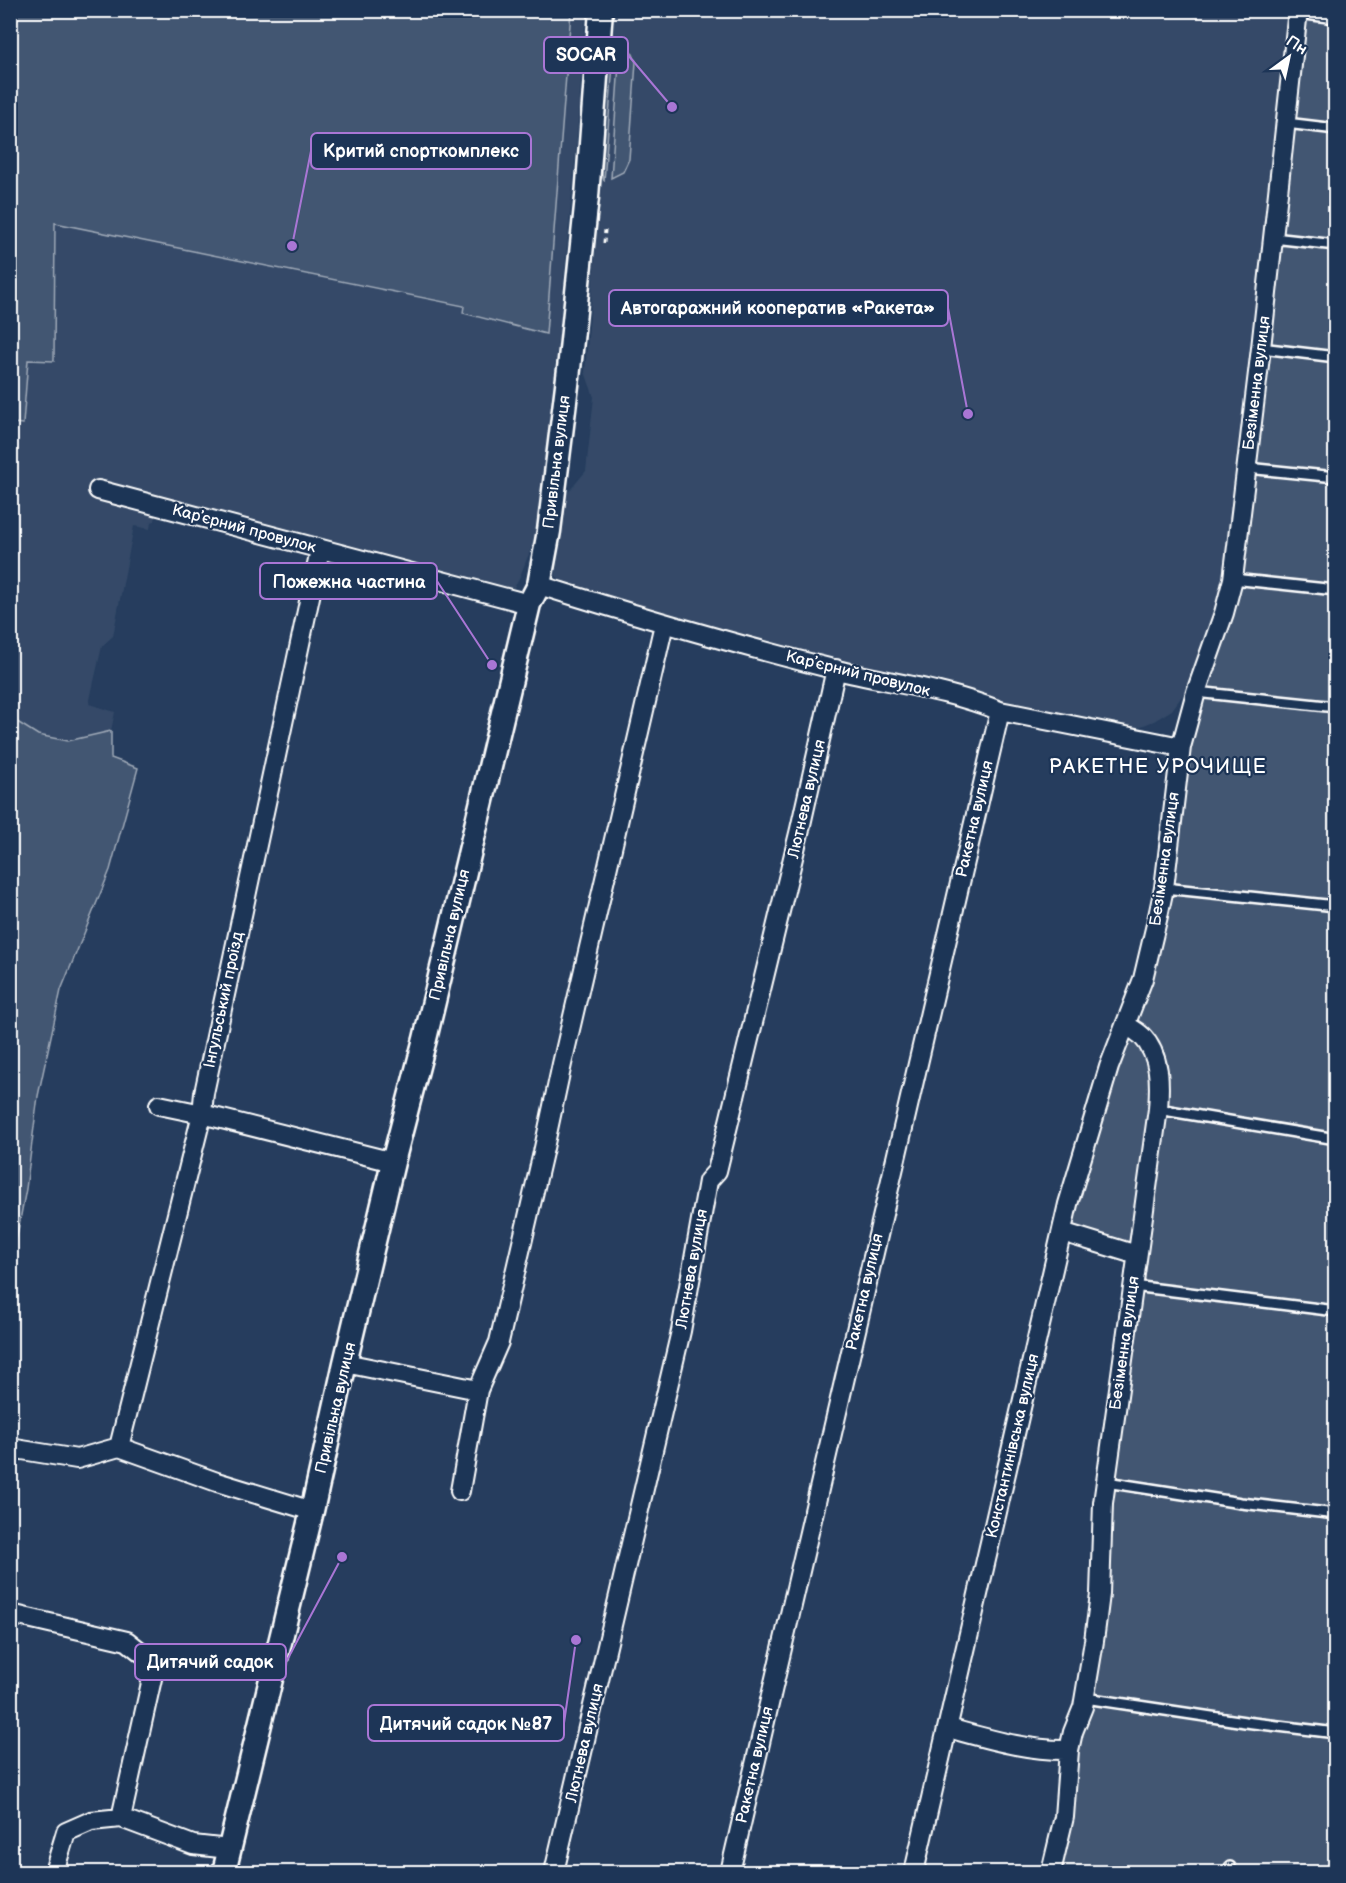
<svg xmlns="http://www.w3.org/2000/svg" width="1346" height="1883" font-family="'Balsamiq Sans',sans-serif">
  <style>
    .built { fill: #344a68 }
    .green { fill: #425672; stroke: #a0aab8; stroke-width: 1.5 }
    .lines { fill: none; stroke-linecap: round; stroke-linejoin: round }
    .service-casing { stroke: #fff; stroke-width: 14 }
    .minor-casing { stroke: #fff; stroke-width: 22 }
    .tertiary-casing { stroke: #fff; stroke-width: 27 }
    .path { stroke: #fff; stroke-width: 3; stroke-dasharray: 4.5 4.5; stroke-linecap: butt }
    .service { stroke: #1d3557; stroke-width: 9 }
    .minor { stroke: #1d3557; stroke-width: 18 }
    .tertiary { stroke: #1d3557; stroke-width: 22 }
    .labels { text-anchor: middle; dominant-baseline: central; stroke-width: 4.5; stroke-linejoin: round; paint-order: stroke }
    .street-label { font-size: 16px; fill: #fff; stroke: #1d3557 }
    .quarter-label { font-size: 20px; letter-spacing: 1.5px; fill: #fff; stroke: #1d3557 }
    .leader { fill: none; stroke: #a976d5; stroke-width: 2 }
    .callout-dot { fill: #a976d5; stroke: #1d3557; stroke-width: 2 }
    .callout { fill: #1d3557; stroke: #a976d5; stroke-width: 2 }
    .callout-label { font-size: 18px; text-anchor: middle; font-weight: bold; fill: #fff }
  </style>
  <rect width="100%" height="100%" fill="#263d5e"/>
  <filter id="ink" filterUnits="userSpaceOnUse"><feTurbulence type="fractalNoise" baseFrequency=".0167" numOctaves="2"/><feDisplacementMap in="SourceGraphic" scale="12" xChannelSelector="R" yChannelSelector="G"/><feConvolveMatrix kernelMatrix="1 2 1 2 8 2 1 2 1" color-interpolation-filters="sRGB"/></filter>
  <g filter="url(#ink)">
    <!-- built -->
    <path class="built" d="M58 11H586L576 151 559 332 536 537 517 583 511 591 159 498 155 521 151 522 150 529 134 526 113 636 102 646 89 704 115 712 111 731 68 741 38 735 11 718 10 423 24 424 28 360 54 361Z
      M612 11H1295L1227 578 1190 685 1172 710 1154 721 1131 730 838 663 675 620 568 586 556 576 553 565 566 495 586 471 594 397 585 372 602 175Z"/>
    <!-- green -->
    <path class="green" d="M16 11H571L546 334 463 313 464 306 55 223 54 361 28 360 23 424 11 423 10 151 13 147 10 143V35Z
      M1302 11H1335V1872H1054L1108 1503 1162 1083 1132 1022 1187 748 1219 649Z
      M625 48 633 54 636 62 629 159 623 172 611 178 620 50Z
      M614 51 604 181 602 175 609 60Z
      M11 718 38 735 68 741 111 731V758L138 768 110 870 61 990 38 1096 26 1189 11 1267Z
      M1132 1037 1155 1066 1131 1246 1073 1228 1070 1219 1123 1043Z"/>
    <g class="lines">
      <!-- service casing -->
      <g class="service-casing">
        <path id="service" d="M1298 13 1336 18
          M1286 123 1336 129
          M1273 238 1336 245
          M1261 348 1336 357
          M1247 468 1336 477
          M1233 579 1336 590
          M1196 692 1336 707
          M1164 888 1336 906
          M1158 1109 1336 1139
          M1133 1286 1336 1311
          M1106 1482 1241 1503 1336 1514
          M1085 1698 1245 1722 1336 1733
          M1230 1872V1867"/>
      </g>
      <!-- minor casing -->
      <g class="minor-casing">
        <path id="minor" d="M98 490 529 604
          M539 585C638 616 736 645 837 670 891 683 949 690 1000 711L1181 747
          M159 1105 202 1114 393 1162
          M1062 1232 1137 1255
          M345 1363 478 1390 499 1342 544 1148 562 1064 664 624
          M119 1447 202 1114 204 1093 320 550
          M10 1448 77 1459 119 1447 217 1482 312 1511
          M460 1491 478 1390
          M15 1615 127 1641 146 1656 153 1674 121 1818
          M948 1728C989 1739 1027 1751 1069 1750
          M54 1872 66 1832 91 1821 121 1818 193 1845 229 1849
          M554 1872 681 1331 708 1181 717 1171 800 829 836 669
          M730 1872 1000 711
          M914 1872 1068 1204 1109 1067 1143 979 1158 916 1164 888 1181 747 1196 692 1224 613 1233 579 1261 348 1298 10
          M1051 1872 1064 1817 1069 1750 1073 1732 1083 1707 1094 1641 1100 1594 1103 1503 1158 1109C1160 1084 1161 1056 1142 1036 1138 1032 1131 1028 1126 1025"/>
      </g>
      <!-- tertiary casing -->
      <g class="tertiary-casing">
        <path id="tertiary" d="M224 1872 312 1511 345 1363 393 1162 425 1039 529 604 539 585 549 531 569 369 587 197 601 10"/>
      </g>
      <!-- path -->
      <path class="path" d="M604 243 605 230"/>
      <!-- service -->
      <use href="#service" class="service"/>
      <!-- minor -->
      <use href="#minor" class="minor"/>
      <!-- tertiary -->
      <use href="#tertiary" class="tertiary"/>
    </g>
  </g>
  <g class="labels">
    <!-- street labels -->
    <g class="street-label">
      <text transform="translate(1257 383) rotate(-83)">Безіменна вулиця</text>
      <text transform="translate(557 462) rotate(-83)">Привільна вулиця</text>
      <text transform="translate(244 529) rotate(15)">Карʼєрний провулок</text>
      <text transform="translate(858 674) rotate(14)">Карʼєрний провулок</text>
      <text transform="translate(807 799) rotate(-77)">Лютнева вулиця</text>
      <text transform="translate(975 819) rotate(-77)">Ракетна вулиця</text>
      <text transform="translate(1165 859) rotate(-82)">Безіменна вулиця</text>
      <text transform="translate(450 935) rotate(-77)">Привільна вулиця</text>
      <text transform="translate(224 1000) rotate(-78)">Інгульський проїзд</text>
      <text transform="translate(692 1269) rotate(-80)">Лютнева вулиця</text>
      <text transform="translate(865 1292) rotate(-77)">Ракетна вулиця</text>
      <text transform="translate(1125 1343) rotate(-82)">Безіменна вулиця</text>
      <text transform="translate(336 1408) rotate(-77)">Привільна вулиця</text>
      <text transform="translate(1013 1446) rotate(-77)">Константинівська вулиця</text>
      <text transform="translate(585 1743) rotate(-77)">Лютнева вулиця</text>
      <text transform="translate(755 1765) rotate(-77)">Ракетна вулиця</text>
    </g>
    <!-- quarter labels -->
    <g class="quarter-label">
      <text x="1158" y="767">РАКЕТНЕ УРОЧИЩЕ</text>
    </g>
  </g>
  <!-- callouts -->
  <path class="leader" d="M672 107L628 55M292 246L311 151M968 414L948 308M492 665L437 581M342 1557L286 1662M576 1640L564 1723"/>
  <g class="callout-dot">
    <circle cx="672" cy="107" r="6"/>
    <circle cx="292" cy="246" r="6"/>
    <circle cx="968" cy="414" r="6"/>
    <circle cx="492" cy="665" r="6"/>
    <circle cx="342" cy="1557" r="6"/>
    <circle cx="576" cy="1640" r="6"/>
  </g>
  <g class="callout">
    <rect x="544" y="37" width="84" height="36" rx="6"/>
    <rect x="311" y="133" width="220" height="36" rx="6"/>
    <rect x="609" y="290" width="339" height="36" rx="6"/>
    <rect x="260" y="563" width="177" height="36" rx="6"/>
    <rect x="135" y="1644" width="151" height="36" rx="6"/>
    <rect x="368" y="1705" width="196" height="36" rx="6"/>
  </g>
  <g class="callout-label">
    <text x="586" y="61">SOCAR</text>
    <text x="421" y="157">Критий спорткомплекс</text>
    <text x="778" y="314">Автогаражний кооператив «Ракета»</text>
    <text x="349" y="588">Пожежна частина</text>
    <text x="210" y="1668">Дитячий садок</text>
    <text x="466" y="1730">Дитячий садок №87</text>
  </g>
  <!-- margin -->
  <rect width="1346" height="1883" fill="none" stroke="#1d3557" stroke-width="36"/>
  <rect x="18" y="18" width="1310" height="1847" fill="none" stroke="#fff" stroke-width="2" filter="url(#ink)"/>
  <!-- north arrow -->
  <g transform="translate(1289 57) rotate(33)" stroke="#1d3557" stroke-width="4.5" paint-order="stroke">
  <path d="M0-4.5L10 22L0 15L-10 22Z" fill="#ffffff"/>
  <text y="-9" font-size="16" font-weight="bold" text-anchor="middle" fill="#ffffff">Пн</text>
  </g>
</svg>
